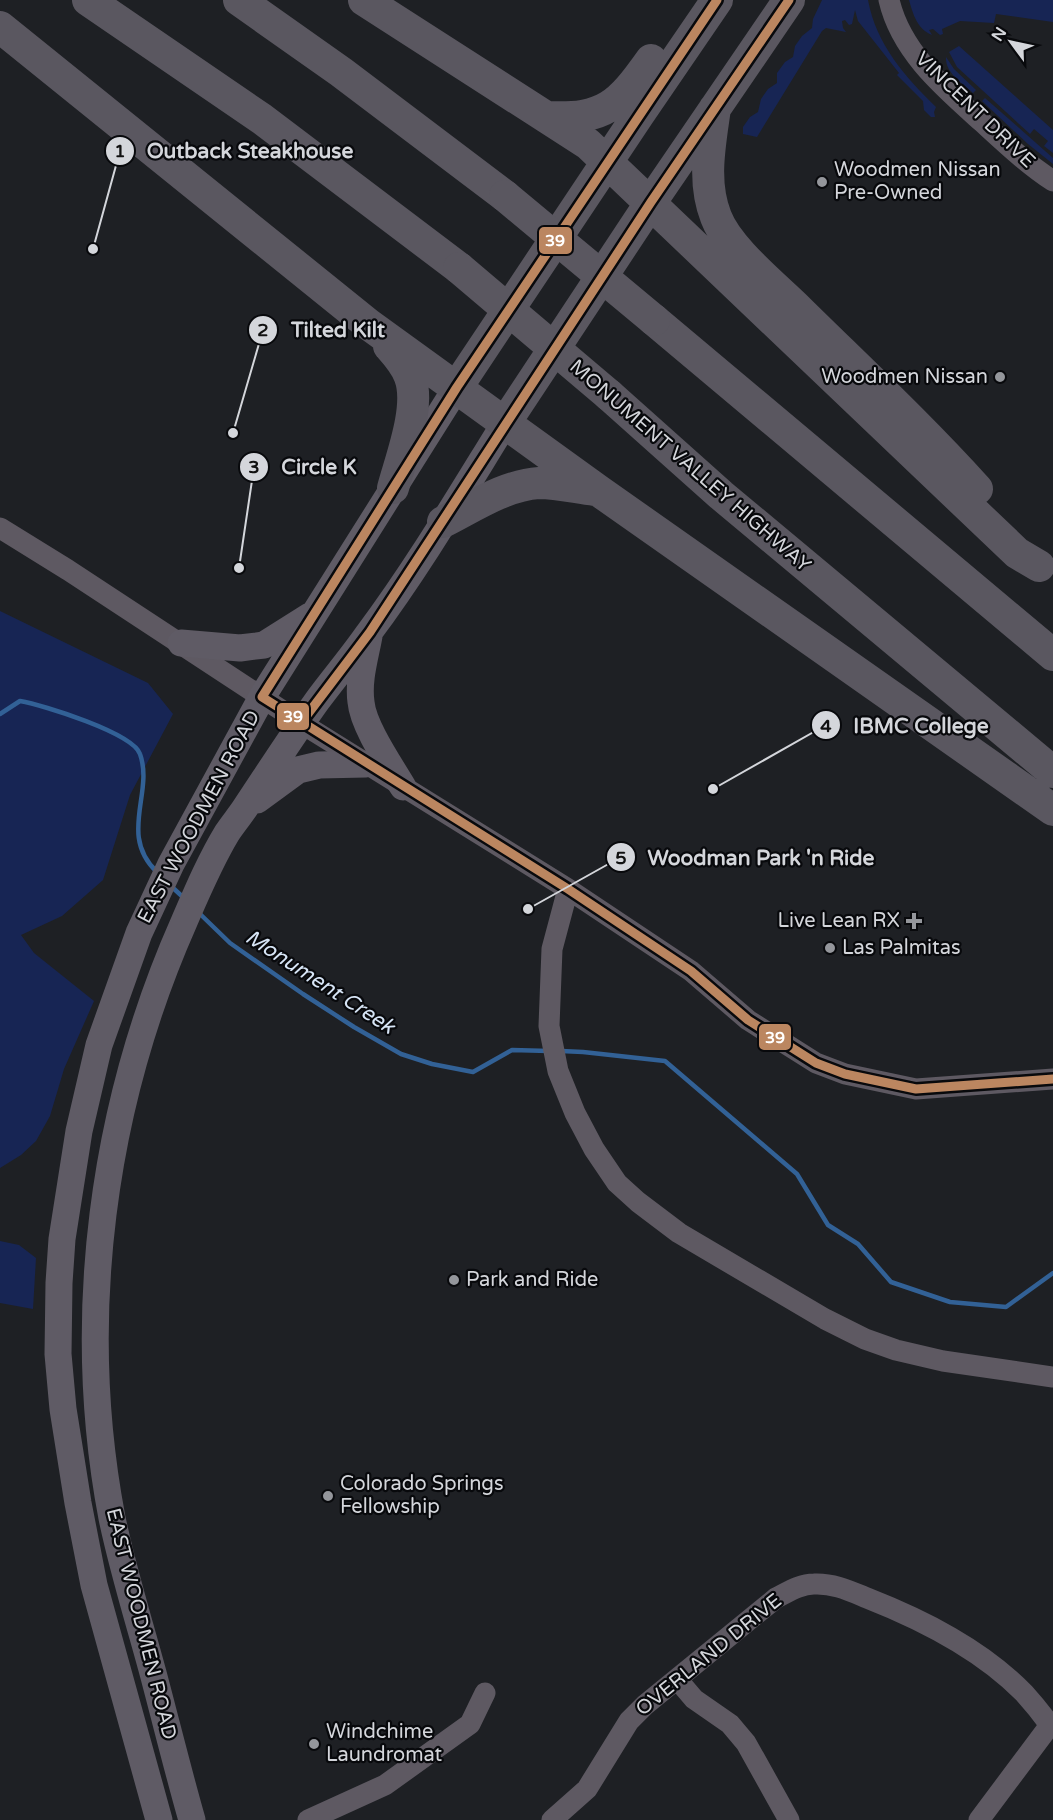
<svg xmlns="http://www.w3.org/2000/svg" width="1053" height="1820" font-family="'Varela Round',sans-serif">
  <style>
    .green { fill: #172554 }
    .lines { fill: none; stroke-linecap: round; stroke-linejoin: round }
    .stream { stroke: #326196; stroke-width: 4.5 }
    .minor { stroke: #5e5962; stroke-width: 21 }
    .major { stroke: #5f5b65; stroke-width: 27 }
    .highway { stroke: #5a5760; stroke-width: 32 }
    .highway-bridge { stroke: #5a5760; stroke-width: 32 }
    .bus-1-casing { stroke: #08090c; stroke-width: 14 }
    .bus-1 { stroke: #bb8660; stroke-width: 9 }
    .poi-dot { fill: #94969b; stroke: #08090c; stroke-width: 2 }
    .labels { text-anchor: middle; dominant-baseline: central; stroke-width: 4.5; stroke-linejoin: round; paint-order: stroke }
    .street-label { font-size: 20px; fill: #d4d6db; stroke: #08090c }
    .poi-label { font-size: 20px; fill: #d4d6db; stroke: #08090c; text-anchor: start }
    .water-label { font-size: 21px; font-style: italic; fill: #d7e5f6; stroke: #08090c }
    .leader { fill: none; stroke: #d4d6db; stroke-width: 2 }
    .callout-dot { fill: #d4d6db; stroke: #08090c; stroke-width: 2 }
    .mark-label { font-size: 18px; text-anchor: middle; font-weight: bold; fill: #111 }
    .callout-label { font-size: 21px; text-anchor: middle; font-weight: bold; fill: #d4d6db; stroke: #08090c; stroke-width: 4.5; stroke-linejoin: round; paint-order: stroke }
    .line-badge { stroke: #08090c; stroke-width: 2 }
    .badge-label { font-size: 16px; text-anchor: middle; font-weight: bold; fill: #fff }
  </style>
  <rect width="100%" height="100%" fill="#1e2024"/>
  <!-- green -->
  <path class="green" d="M822 0H868C876 44 905 77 936 107L934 112 935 117H931L924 110 923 101 897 75 899 73 858 21 855 10 852 24 849 25 845 20 842 21 843 28 846 32 826 28 822 31 757 137 743 134V127L750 117 758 112 761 99 768 89 777 83V73L785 62 793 57 795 46 802 36 812 28 813 19Z
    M909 0H1053V22L996 14 994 23 960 21 942 29 943 34 940 35 933 29 929 30 932 35C917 29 913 14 909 0Z
    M959 46 1053 130V153L1044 146 1048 141 1034 129 1030 134 957 67 949 52Z
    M946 57 954 69 976 90 973 93C962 83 945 73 946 57Z
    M985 98 1053 158V164L1028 144 982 101Z
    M0 611 148 683 173 714 130 795 103 880 62 916 21 935 34 953 94 1001 64 1069 50 1116 36 1141 21 1155 0 1168Z
    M0 1241 19 1245 36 1258 33 1309 0 1303Z"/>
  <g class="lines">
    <!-- stream -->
    <path class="stream" d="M0 714 20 701C43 705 133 733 140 754 154 793 118 835 157 872
      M172 887 185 899
      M198 912 230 943 303 994 354 1027 401 1054 432 1064 473 1072 512 1050 549 1051
      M561 1051 583 1052 665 1061 797 1174 828 1225 858 1244 891 1282 950 1302 1006 1307 1053 1273"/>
    <!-- minor -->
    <path class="minor" d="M889 0C901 52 944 88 982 122 1005 143 1027 164 1053 181
      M0 528 68 570 301 723 568 889 691 971 748 1020 816 1063 845 1074 916 1089 1053 1079
      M568 889 552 949 549 1026 558 1071 575 1113 594 1149 617 1183 638 1202 679 1233 825 1319 865 1339 896 1350 943 1361 1053 1377
      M677 1679 694 1699 730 1724 746 1743 789 1820
      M308 1820 385 1785 470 1724 485 1693
      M552 1820 587 1789 629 1721 645 1705 776 1598C788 1592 800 1584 814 1584 833 1583 850 1591 867 1598 923 1620 981 1649 1024 1693 1033 1703 1042 1714 1050 1725L979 1820"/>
    <!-- major -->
    <path class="major" d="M369 636C365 658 358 680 361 702 363 726 390 765 403 787
      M181 643 240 648 264 645 310 616
      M257 800 298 770 319 765 366 764
      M159 1820 94 1585 78 1503 63 1409 58 1354 59 1283 62 1239 79 1131 99 1045 139 933 171 864 262 697 457 387
      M192 1820C178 1771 166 1722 153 1673 139 1621 123 1571 112 1518 74 1318 102 1107 184 922 197 892 210 861 227 833 233 824 239 817 245 808 269 772 292 736 317 701 334 678 352 657 368 634 418 567 461 494 505 423"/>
    <!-- highway -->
    <path class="highway" d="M88 0 262 119 459 268
      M239 0 341 72 505 196
      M364 0 588 144 1017 553 1039 566
      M0 27 368 324 599 491 1053 810
      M715 108C710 144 702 182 716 217 728 249 775 286 800 311 860 370 921 427 977 489
      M547 117C605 120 619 105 651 60
      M654 320 1053 655
      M389 346C397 355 406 365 410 377 421 407 401 458 393 488
      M457 387 639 114 717 0
      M609 395 721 495 1053 772
      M505 423 651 202 789 0
      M443 522C473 507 505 485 539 483 558 483 577 488 595 490"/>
    <!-- highway-bridge -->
    <path class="highway-bridge" d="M505 196 654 320
      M459 268 609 395"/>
    <!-- bus-1 casing -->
    <g class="bus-1-casing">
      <path id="bus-1" d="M717 0 457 387 262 697 568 889 691 971 748 1020 816 1063 845 1074 916 1089 1053 1079
        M301 723 370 632 651 202 789 0"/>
    </g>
    <!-- bus-1 -->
    <use href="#bus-1" class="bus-1"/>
  </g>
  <!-- markers -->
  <g class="poi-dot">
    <circle cx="822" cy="182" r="6"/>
    <circle cx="1000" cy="377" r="6"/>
    <path d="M911 912h6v6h6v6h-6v6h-6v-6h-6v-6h6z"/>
    <circle cx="830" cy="948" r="6"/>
    <circle cx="454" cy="1280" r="6"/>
    <circle cx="328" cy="1496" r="6"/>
    <circle cx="314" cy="1744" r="6"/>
  </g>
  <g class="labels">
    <!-- street labels -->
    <g class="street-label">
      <text transform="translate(975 110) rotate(44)">VINCENT DRIVE</text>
      <text transform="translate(690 466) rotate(41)">MONUMENT VALLEY HIGHWAY</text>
      <text transform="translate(199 817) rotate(-62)">EAST WOODMEN ROAD</text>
      <text transform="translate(141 1624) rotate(76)">EAST WOODMEN ROAD</text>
      <text transform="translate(709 1655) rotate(-39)">OVERLAND DRIVE</text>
    </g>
    <!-- poi labels -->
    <g class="poi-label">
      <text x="834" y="170">Woodmen Nissan<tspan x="834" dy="23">Pre-Owned</tspan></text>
      <text x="988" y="377" text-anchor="end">Woodmen Nissan</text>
      <text x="900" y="921" text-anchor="end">Live Lean RX</text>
      <text x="842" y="948">Las Palmitas</text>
      <text x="466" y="1280">Park and Ride</text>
      <text x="340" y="1484">Colorado Springs<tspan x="340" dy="23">Fellowship</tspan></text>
      <text x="326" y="1732">Windchime<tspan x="326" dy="23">Laundromat</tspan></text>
    </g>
    <!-- water labels -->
    <g class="water-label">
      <text transform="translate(320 982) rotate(33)">Monument Creek</text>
    </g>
  </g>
  <!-- callouts -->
  <path class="leader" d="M93 249L120 151M233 433L263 330M239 568L254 467M713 789L826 725M528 909L621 857"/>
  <g class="callout-dot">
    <circle cx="93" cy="249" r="6"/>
    <circle cx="233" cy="433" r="6"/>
    <circle cx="239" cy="568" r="6"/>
    <circle cx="713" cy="789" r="6"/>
    <circle cx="528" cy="909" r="6"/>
    <circle cx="120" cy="151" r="15"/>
    <circle cx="263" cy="330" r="15"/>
    <circle cx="254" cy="467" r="15"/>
    <circle cx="826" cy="725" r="15"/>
    <circle cx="621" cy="857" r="15"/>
  </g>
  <g class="mark-label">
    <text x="120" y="157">1</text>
    <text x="263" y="336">2</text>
    <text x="254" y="473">3</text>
    <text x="826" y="732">4</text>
    <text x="621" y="864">5</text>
  </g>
  <g class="callout-label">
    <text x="250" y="158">Outback Steakhouse</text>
    <text x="338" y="337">Tilted Kilt</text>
    <text x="319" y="474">Circle K</text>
    <text x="921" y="733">IBMC College</text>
    <text x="761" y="865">Woodman Park 'n Ride</text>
  </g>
  <g class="line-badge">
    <rect x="538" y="226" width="35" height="29" rx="6" fill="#bb8660"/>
    <rect x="276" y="702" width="34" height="29" rx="6" fill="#bb8660"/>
    <rect x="758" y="1023" width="34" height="28" rx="6" fill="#bb8660"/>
  </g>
  <g class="badge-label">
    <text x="555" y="246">39</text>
    <text x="293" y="722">39</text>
    <text x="775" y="1043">39</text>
  </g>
  <!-- north arrow -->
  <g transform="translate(1011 42) rotate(303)" stroke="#08090c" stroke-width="4.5" paint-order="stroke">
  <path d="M0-4.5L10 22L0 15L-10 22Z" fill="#d4d6db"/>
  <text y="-9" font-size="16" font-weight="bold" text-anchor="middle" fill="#d4d6db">N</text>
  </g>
</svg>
